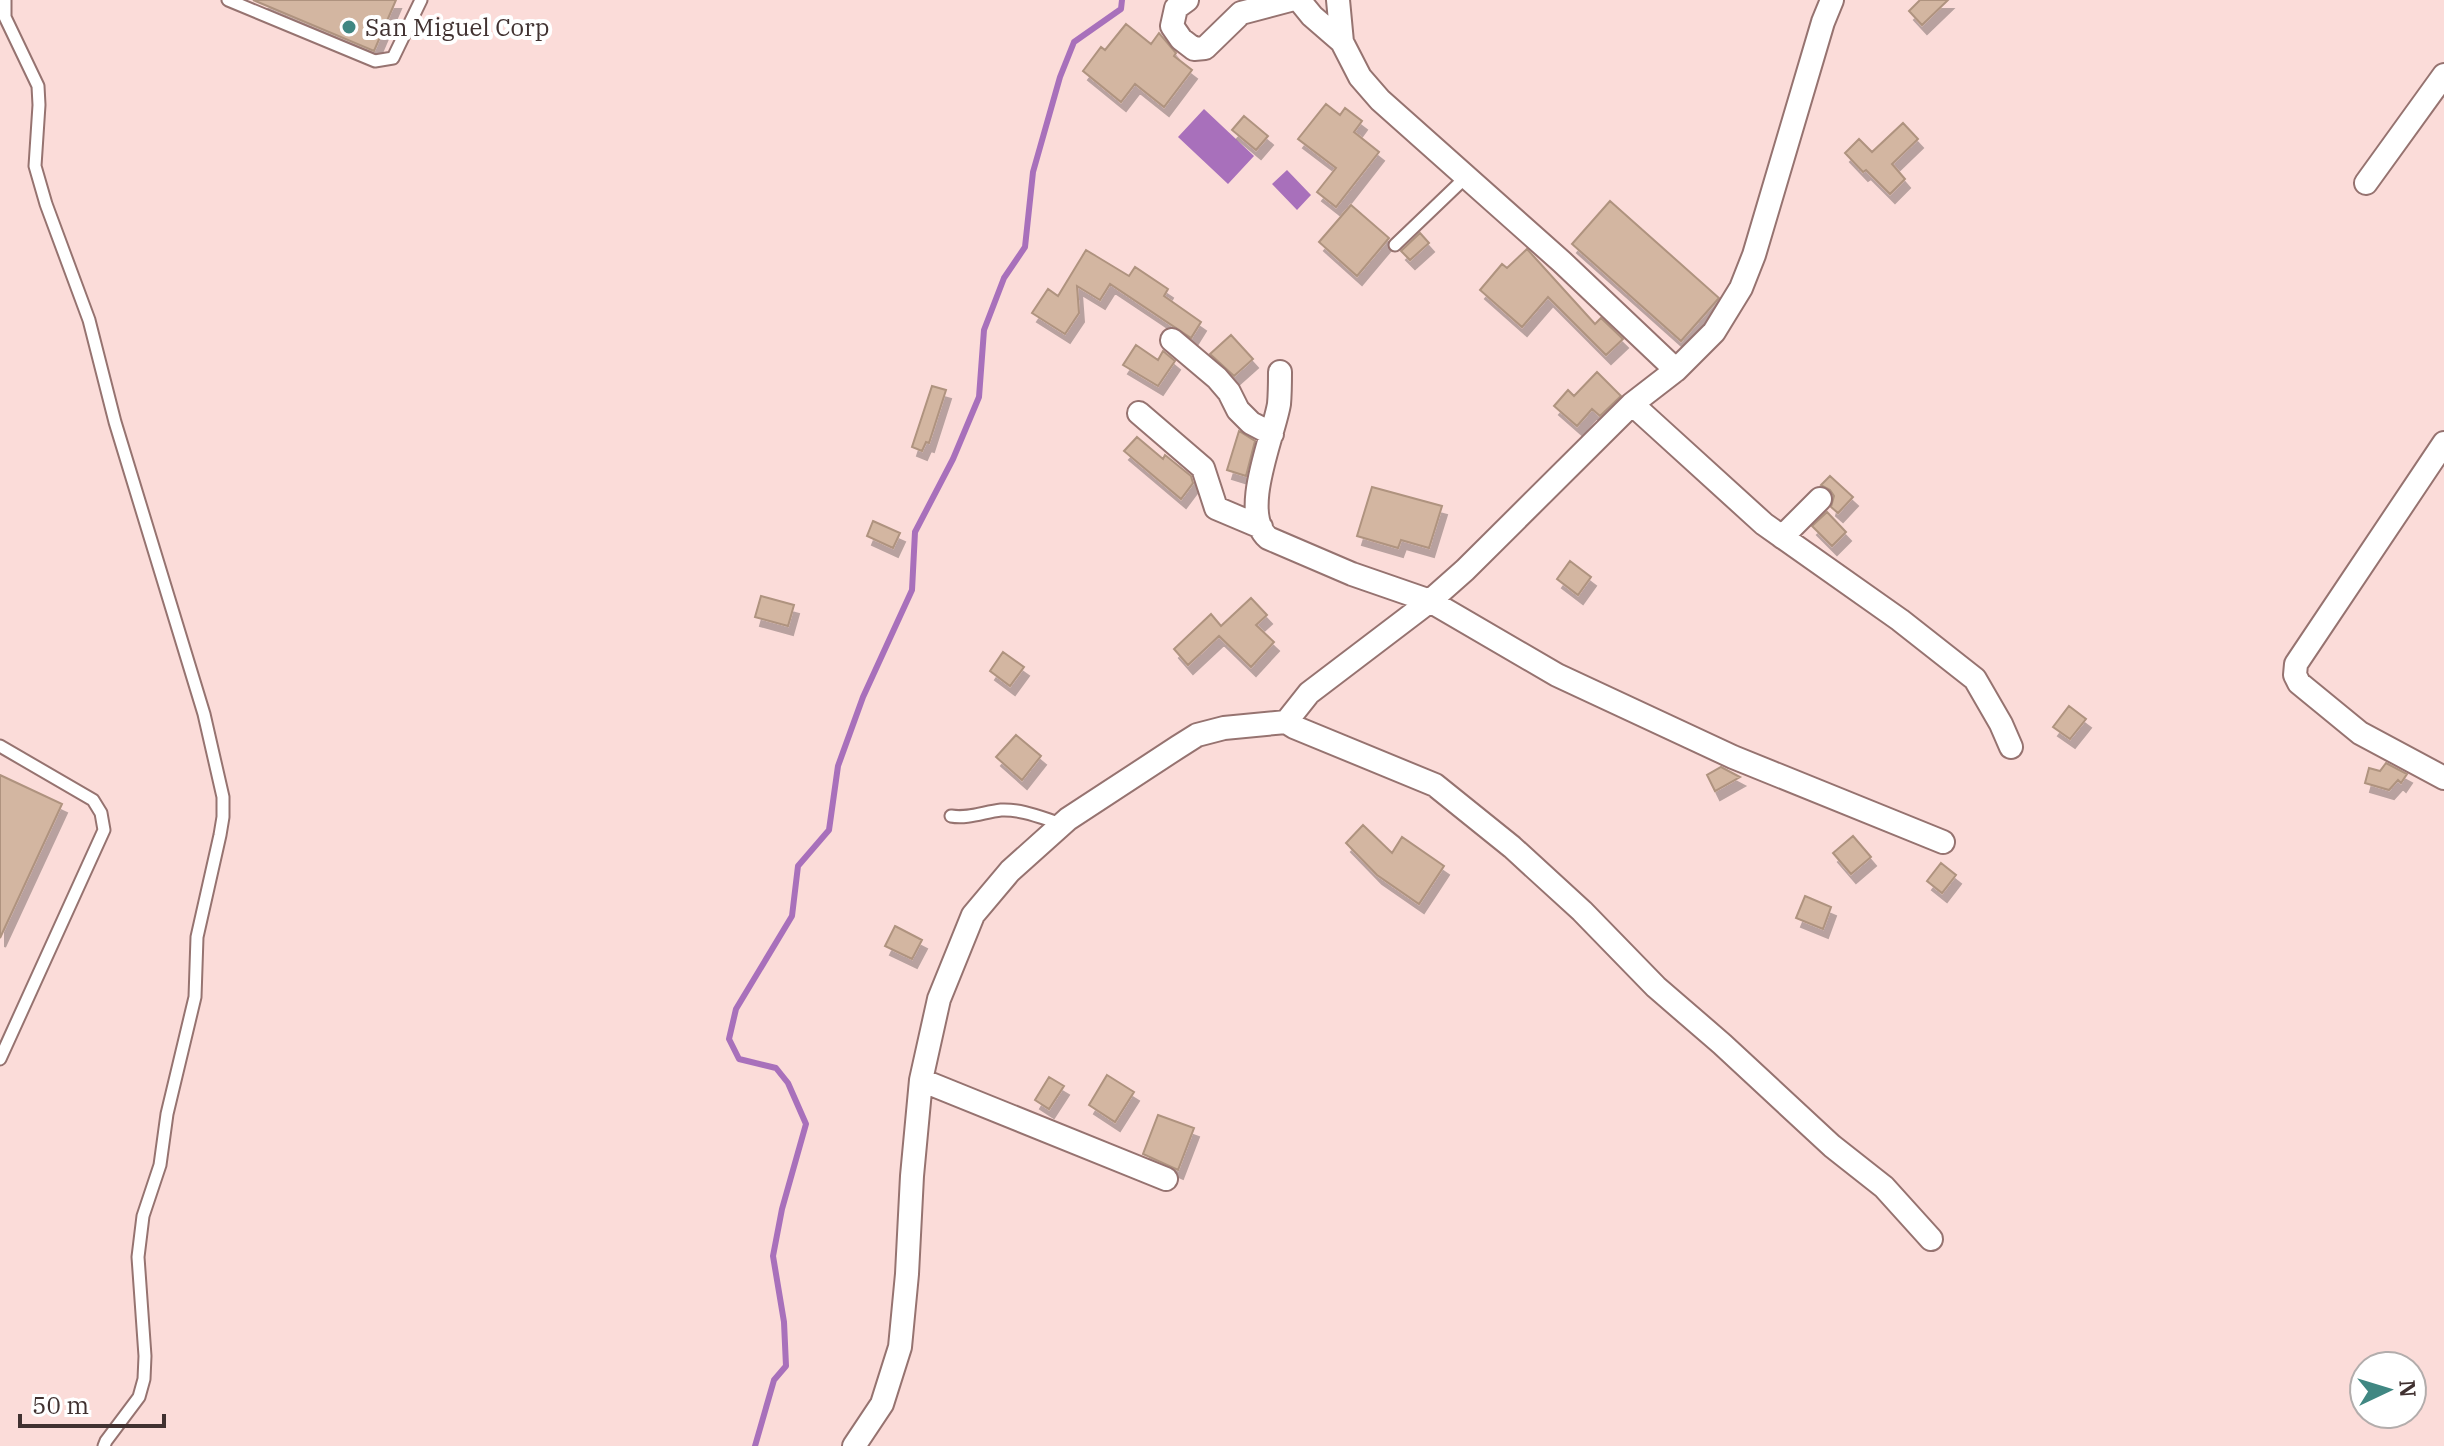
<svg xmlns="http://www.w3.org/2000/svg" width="2444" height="1446" font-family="'IBM Plex Serif',serif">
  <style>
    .water { fill: #a870bb }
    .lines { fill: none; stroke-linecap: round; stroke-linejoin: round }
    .stream { stroke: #a870bb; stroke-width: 6 }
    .building { fill: #d3b6a1; stroke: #af937f; stroke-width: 2; filter: url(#shadow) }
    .service-casing { stroke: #967370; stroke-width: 15 }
    .minor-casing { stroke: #967370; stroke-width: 26 }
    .service { stroke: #fff; stroke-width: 11 }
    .minor { stroke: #fff; stroke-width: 22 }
    .poi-dot { fill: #408782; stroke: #fff; stroke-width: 3 }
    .labels { text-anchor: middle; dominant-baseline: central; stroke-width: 8; stroke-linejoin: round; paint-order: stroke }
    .poi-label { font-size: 24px; fill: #403130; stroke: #fff; text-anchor: start }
  </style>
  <defs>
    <filter id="shadow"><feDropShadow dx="5" dy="9" stdDeviation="0" flood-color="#0004"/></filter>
  </defs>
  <rect width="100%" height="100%" fill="#fbdcd9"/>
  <!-- water -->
  <path class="water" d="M1204 109 1254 156 1228 184 1178 137Z
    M1287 170 1311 195 1297 210 1272 184Z"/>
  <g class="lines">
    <!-- stream -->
    <path class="stream" d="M755 1446 774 1380 786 1366 784 1322 773 1256 782 1209 806 1124 788 1083 776 1068 739 1059 729 1039 736 1009 792 916 798 866 829 830 838 766 863 697 912 590 915 532 953 459 979 397 984 330 1004 278 1025 247 1033 172 1060 77 1074 42 1121 9 1122 0"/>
  </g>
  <!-- building -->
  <path class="building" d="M253 0H396L374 51Z
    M1920 0H1948L1922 25 1909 11Z
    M1126 24 1151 44 1159 33 1176 53 1174 56 1192 70 1164 107 1135 84 1121 102 1083 71 1101 47 1105 50Z
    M1326 104 1340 115 1345 108 1362 121 1354 132 1379 152 1336 207 1317 192 1336 168 1298 139Z
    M1244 116 1268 136 1256 150 1232 130Z
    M1903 123 1918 139 1892 164 1905 179 1890 194 1866 170 1863 172 1845 153 1859 139 1872 152Z
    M1610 201 1719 298 1681 341 1572 244Z
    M1351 205 1389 238 1357 276 1319 242Z
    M1420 233 1429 243 1410 260 1401 251Z
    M1527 249 1595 324 1601 318 1623 339 1606 355 1548 297 1522 327 1480 290 1502 264 1507 268Z
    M1086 250 1129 276 1135 267 1168 289 1164 296 1201 322 1191 338 1110 284 1100 300 1077 286 1079 313 1065 334 1032 313 1048 289 1058 296Z
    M1231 335 1253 359 1234 376 1210 354Z
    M1136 345 1158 360 1163 351 1175 361 1158 386 1123 365Z
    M1597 372 1621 396 1600 416 1592 409 1577 426 1554 406 1568 390 1574 396Z
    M932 386 946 390 929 443 926 442 922 451 912 447Z
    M1239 431 1255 441 1246 476 1227 470Z
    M1137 437 1163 459 1165 455 1191 476 1193 483 1181 499 1124 451Z
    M1830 476 1853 497 1838 513 1831 507 1834 496 1830 490 1821 485Z
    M1372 487 1442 506 1429 548 1401 540 1398 548 1357 536Z
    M1827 512 1846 532 1832 546 1812 526Z
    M873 521 900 533 893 548 867 536Z
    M1570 561 1591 577 1578 595 1557 579Z
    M761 596 794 605 788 626 755 617Z
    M1251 598 1267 615 1256 625 1274 642 1251 667 1219 636 1188 665 1174 649 1211 614 1221 626Z
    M1003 652 1024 667 1010 686 990 671Z
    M2069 706 2086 719 2070 739 2053 727Z
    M1016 735 1041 756 1022 780 996 757Z
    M2386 763 2407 774 2401 783 2398 780 2389 790 2365 783 2369 768 2380 771Z
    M1721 767 1740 777 1715 791 1707 775Z
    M0 775 62 804 0 938Z
    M1363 825 1392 853 1402 837 1444 866 1419 904 1377 875 1346 843Z
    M1853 836 1871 857 1851 874 1833 853Z
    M1941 863 1956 875 1942 893 1927 881Z
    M1805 896 1831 907 1823 929 1796 918Z
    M895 926 922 940 912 959 885 946Z
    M1107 1075 1134 1092 1115 1122 1089 1105Z
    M1049 1077 1064 1086 1049 1109 1035 1100Z
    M1158 1115 1194 1128 1178 1170 1143 1154Z"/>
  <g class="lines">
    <!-- service casing -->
    <g class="service-casing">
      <path id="service" d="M5 0V17L38 86 39 105 35 166 46 204 89 320 115 422 204 714 223 797V817L220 835 197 937 195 997 167 1114 160 1165 143 1216 138 1257 145 1356 144 1379 139 1397 106 1441 104 1446
        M228 0 375 61 393 58 421 0
        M1395 245 1466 177
        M0 746 93 800 101 813 104 830 0 1059
        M951 816C968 819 984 812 1001 810 1022 809 1042 818 1062 824"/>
    </g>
    <!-- minor casing -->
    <g class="minor-casing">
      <path id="minor" d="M1187 0 1176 8 1172 26 1181 39 1194 49 1205 48 1241 13 1290 0
        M1299 0 1312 16 1342 42
        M1338 0 1342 42 1360 77 1380 100 1562 262 1676 370
        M2366 183 2444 75
        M1172 340 1217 378 1229 392 1238 410 1251 423 1272 434
        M1280 372C1280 382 1280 393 1279 404 1274 435 1239 513 1268 538L1352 574 1430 601 1557 675 1733 757 1943 842
        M1632 404 1764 524 1900 620 1975 679 2001 724 2011 747
        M1139 413 1203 468 1216 508 1261 527
        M2444 443 2296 664 2295 675 2299 683 2360 733 2444 778
        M1782 537 1820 499
        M1286 722 1309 693 1430 601 1465 570 1632 404 1676 370 1714 332 1741 288 1754 255 1823 22 1832 0
        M921 1080 1166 1179
        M854 1446 882 1404 900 1347 907 1274 912 1176 921 1080 939 999 973 915 1010 871 1068 819 1178 747 1197 735 1224 728 1286 722 1294 727 1435 785 1512 847 1582 911 1656 987 1722 1044 1832 1146 1884 1187 1931 1239"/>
    </g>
    <!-- service -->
    <use href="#service" class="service"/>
    <!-- minor -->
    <use href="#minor" class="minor"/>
  </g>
  <!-- markers -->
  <circle class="poi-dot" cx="349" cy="27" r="8"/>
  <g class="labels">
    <!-- poi labels -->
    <g class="poi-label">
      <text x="365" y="27">San Miguel Corp</text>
    </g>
  </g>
  <!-- north arrow -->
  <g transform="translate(2388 1390) rotate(86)"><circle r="38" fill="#ffffff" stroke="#b3adac" stroke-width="2"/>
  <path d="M0-6L14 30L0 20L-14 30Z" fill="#408782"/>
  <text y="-12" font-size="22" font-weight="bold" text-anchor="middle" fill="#403130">N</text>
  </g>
  <!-- scale -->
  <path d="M20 1414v12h144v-12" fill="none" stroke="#403130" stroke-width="4"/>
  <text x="32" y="1414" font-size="24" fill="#403130" stroke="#ffffff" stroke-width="6" paint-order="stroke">50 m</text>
</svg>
